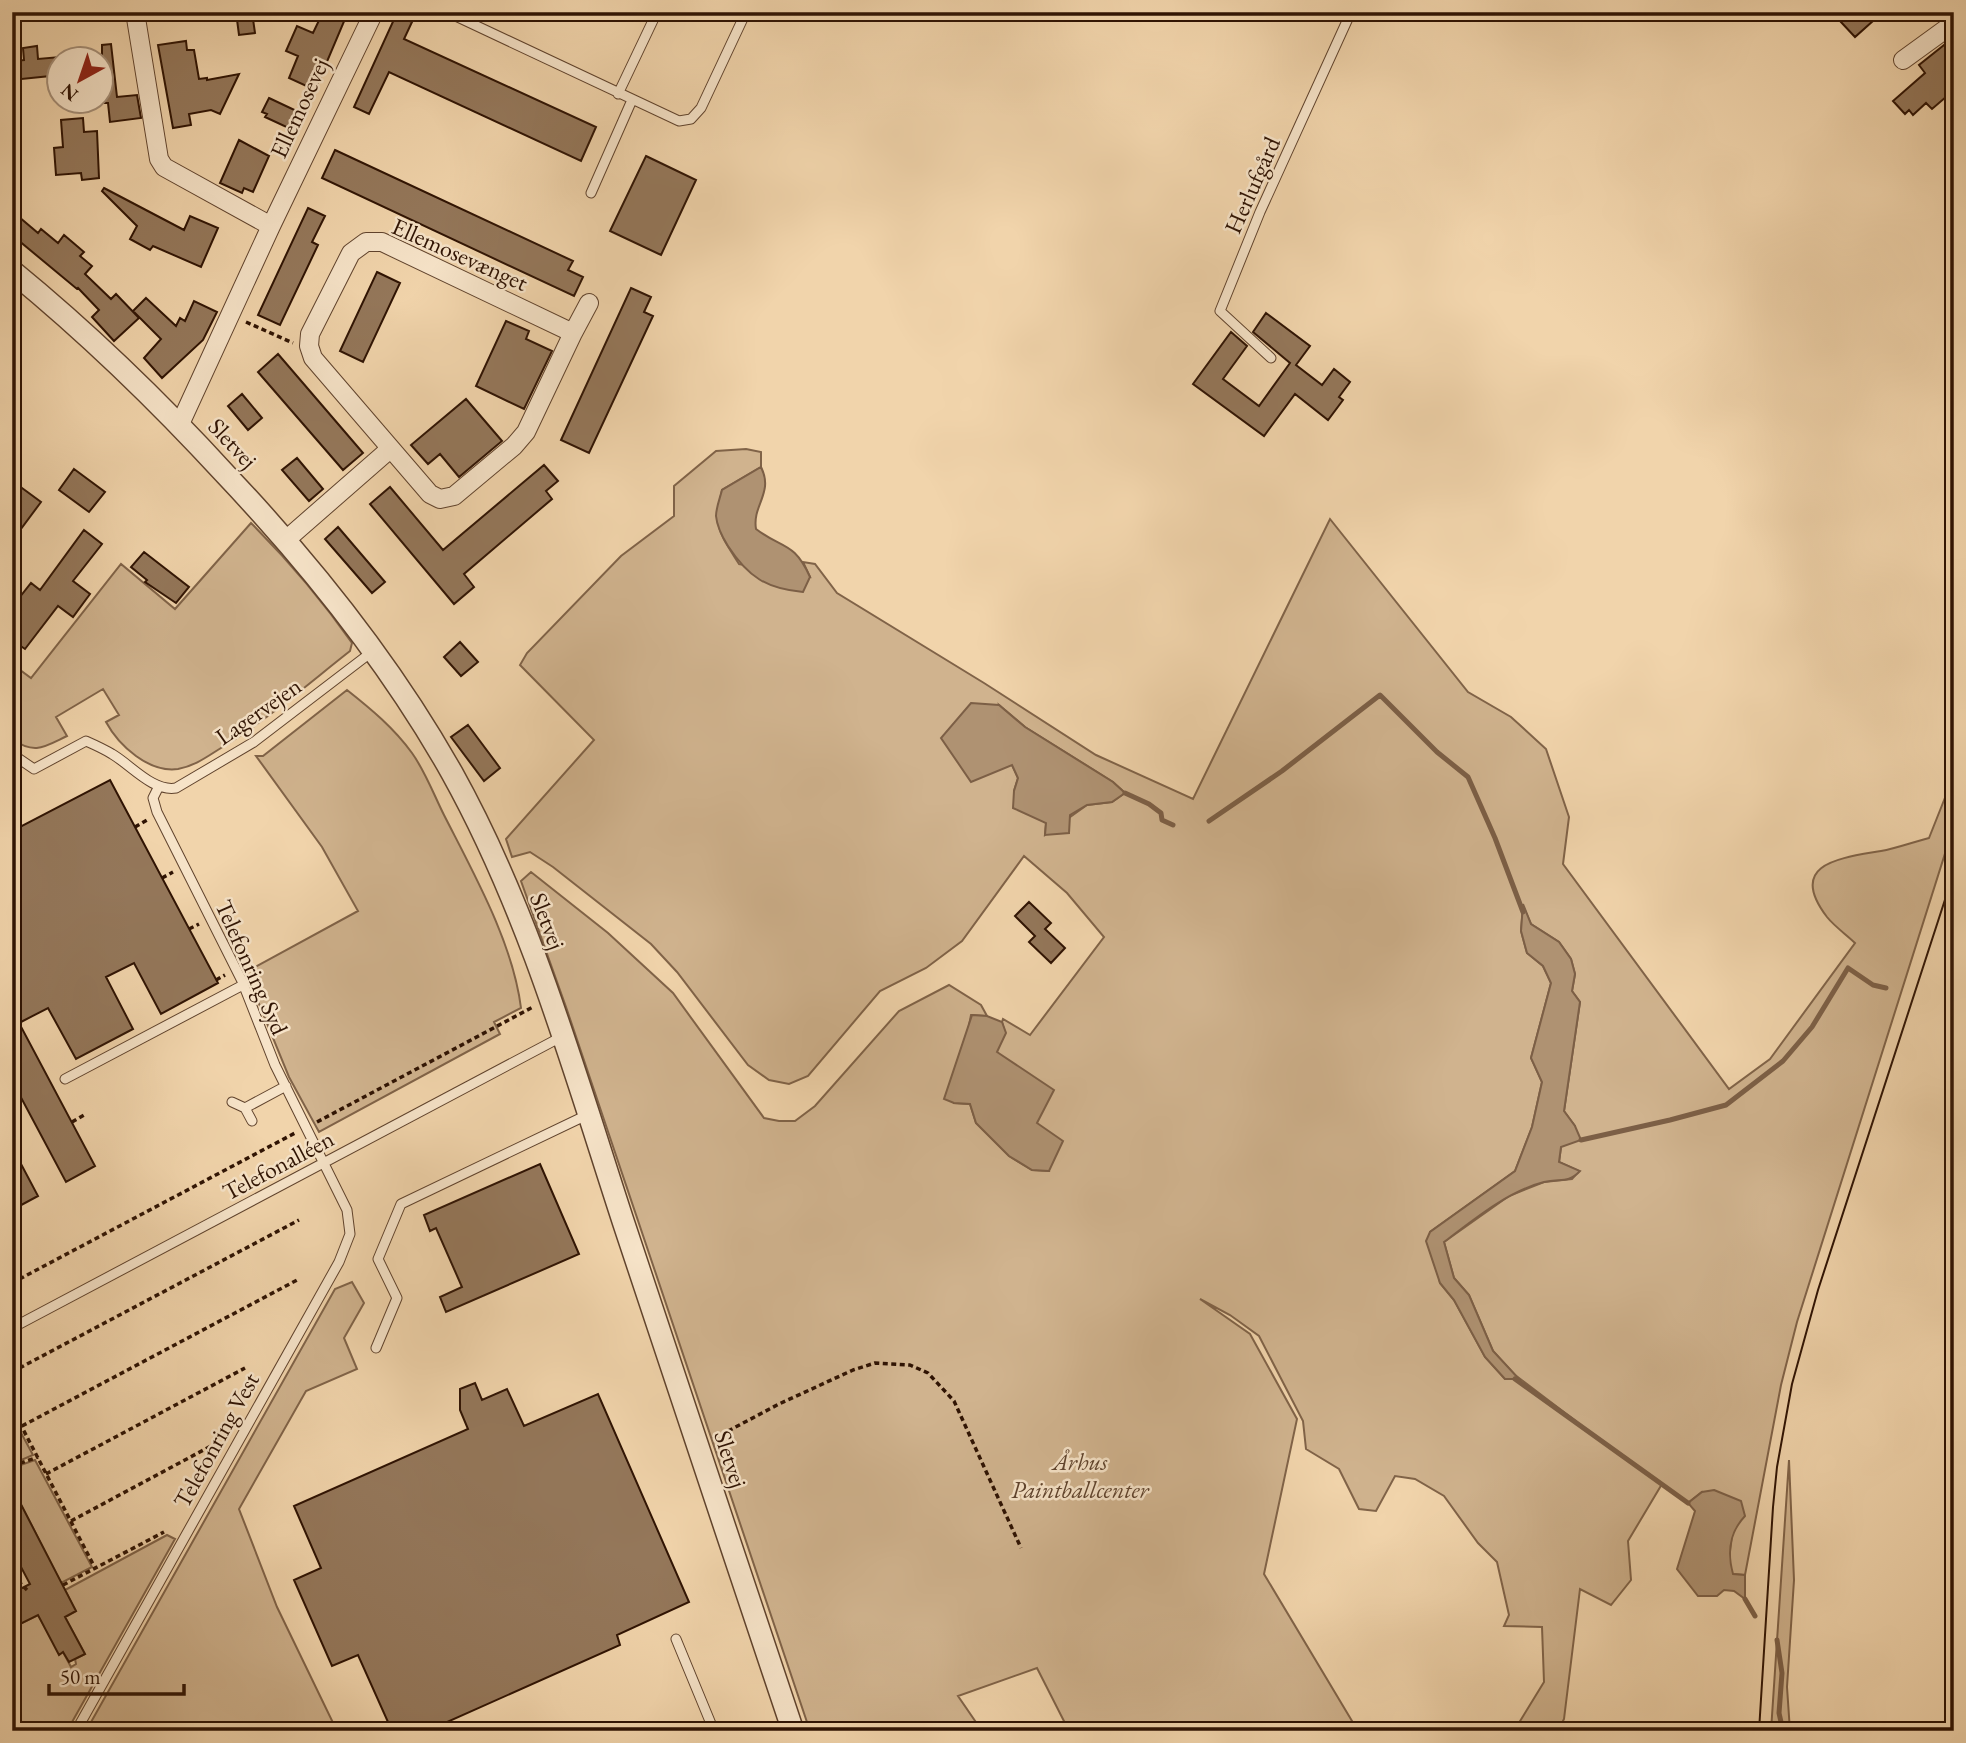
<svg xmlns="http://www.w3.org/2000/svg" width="1966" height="1743" font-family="'EB Garamond',serif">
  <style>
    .green { fill: #d0b38e; stroke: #806348; stroke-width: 2; fill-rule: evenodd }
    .water { fill: #af9272; stroke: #7c5f46; stroke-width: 2 }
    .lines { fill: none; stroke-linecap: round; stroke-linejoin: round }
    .stream { stroke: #7c5f46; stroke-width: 5 }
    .building { fill: #94775a; stroke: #2f1303; stroke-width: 2 }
    .service-casing { stroke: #60432d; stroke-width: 11 }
    .minor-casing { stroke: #60432d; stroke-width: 20 }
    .tertiary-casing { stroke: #60432d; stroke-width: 24 }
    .path { stroke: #2f1303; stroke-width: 3.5; stroke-dasharray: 5 3.5; stroke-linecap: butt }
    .service { stroke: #f6e3c8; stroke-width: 9 }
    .minor { stroke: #f6e3c8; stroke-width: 18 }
    .tertiary { stroke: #f6e3c8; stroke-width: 21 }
    .tram { stroke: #2f1303; stroke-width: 2 }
    .labels { text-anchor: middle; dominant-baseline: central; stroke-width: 5; stroke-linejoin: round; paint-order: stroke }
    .street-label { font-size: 24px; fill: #2f1303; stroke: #f6e3c8 }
    .park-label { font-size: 24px; font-style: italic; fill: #5f432d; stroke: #f6e3c8 }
  </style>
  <rect width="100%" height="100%" fill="#f1d4ab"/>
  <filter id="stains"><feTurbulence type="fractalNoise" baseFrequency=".00286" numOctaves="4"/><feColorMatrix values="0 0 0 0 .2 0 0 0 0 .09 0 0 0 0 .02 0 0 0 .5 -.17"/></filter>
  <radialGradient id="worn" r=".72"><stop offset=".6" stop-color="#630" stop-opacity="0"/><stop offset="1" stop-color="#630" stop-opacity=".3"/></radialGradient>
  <!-- green -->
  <path class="green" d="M746 449 761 452V467L722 490C713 528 719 532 739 564L810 577 803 562 815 564 837 593 984 683 1096 755 1193 799 1330 519 1468 692 1511 717 1546 749 1569 817 1563 864 1729 1089 1770 1059 1855 943C1847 935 1835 927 1827 917 1786 863 1841 858 1881 851 1897 848 1913 842 1929 838L1954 775V825L1797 1322 1781 1385 1745 1575 1732 1574 1729 1560 1733 1528 1702 1492 1688 1503 1662 1484 1628 1541 1631 1580 1611 1605 1580 1589 1564 1719 1558 1731H1514L1544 1682 1542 1627 1504 1626 1509 1615 1497 1562 1478 1543 1444 1496 1415 1479 1395 1476 1376 1511 1359 1509 1339 1469 1306 1449 1303 1421 1259 1336 1230 1315 1200 1299 1250 1334 1297 1419 1264 1574 1358 1731H1069L1037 1668 958 1696 982 1731H810L566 1007 521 881 531 872 608 933 673 993 764 1118 779 1121H795L815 1106 899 1011 949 985 981 1005 987 1016 971 1015 954 1103 970 1104 976 1123 1009 1156 1032 1170 1049 1171 1037 1124 996 1052 1005 1033 1002 1022 1003 1019 1030 1035 1104 937 1067 893 1024 856 962 941 926 968 880 991 808 1076 789 1084 769 1080 748 1065 677 972 651 944 553 867 530 852 512 857 506 839 594 740 520 665 527 653 621 556 674 516V486L716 451ZM999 705 1025 727 1113 782 1125 793 1112 802 1087 805 1045 835 1046 823 1014 791 1018 778 1012 765ZM1523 906 1531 924 1559 942 1571 959 1575 974 1572 991 1580 1002 1564 1111 1575 1126 1561 1147 1559 1162 1579 1171 1572 1179 1544 1182 1509 1196 1444 1242 1454 1278 1469 1295 1493 1351 1515 1375 1577 1422 1515 1379H1505L1485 1357 1454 1300 1440 1283 1430 1232 1515 1171 1532 1127 1542 1082 1531 1058 1551 983 1543 966 1527 953 1521 931Z
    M251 523C288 560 322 600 352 643L350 651C308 684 267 720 221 748 208 756 195 766 178 769 149 773 119 746 106 722L119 715 103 689 56 717 67 736C44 747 35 755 12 739V664L31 678 121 564 175 609Z
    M347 690C371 709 394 728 412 753 425 771 434 795 444 815 474 874 513 943 521 1008L494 1022 500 1034 319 1132 289 1077 246 972 358 911 322 847 256 756H263Z
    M352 1282 364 1303 344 1338 357 1369 306 1391 239 1509 277 1607 337 1731H86L335 1289Z
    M12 1416 33 1455 12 1464Z
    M35 1460 92 1567 61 1583 12 1487V1468Z
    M1789 1460 1794 1580 1787 1687 1790 1731H1771Z
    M167 1535 175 1539 67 1731H17L12 1722V1628L38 1615 60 1654 63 1652 71 1667 76 1664 75 1659 85 1654 65 1617 76 1611 65 1590Z"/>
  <!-- water -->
  <path class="water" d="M761 467C774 493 752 505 756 529 782 549 794 541 810 577L803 592C767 589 748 577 728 546 723 538 717 527 716 516 716 508 720 498 722 490Z
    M971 703 999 705 1025 727 1113 782 1125 793 1112 802 1087 805 1070 815 1069 833 1045 835 1046 823 1013 808 1014 791 1018 778 1012 765 971 782 941 738Z
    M1523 904 1531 924 1559 942 1571 959 1575 974 1572 991 1580 1002 1564 1111 1575 1126 1581 1140 1561 1147 1559 1162 1580 1171C1568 1184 1560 1178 1544 1182 1508 1191 1473 1220 1444 1242L1454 1278 1469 1295 1493 1351 1519 1379H1505L1485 1357 1454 1300 1440 1283 1426 1241 1430 1232 1515 1171 1532 1127 1542 1082 1531 1058 1551 983 1543 966 1527 953 1521 931Z
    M972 1015 987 1016 1002 1022 1006 1033 997 1052 1054 1090 1037 1123 1063 1141 1049 1171 1032 1170 1009 1156 976 1123 970 1104 954 1103 944 1099Z
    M1714 1490 1741 1501 1745 1516C1729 1533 1727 1552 1733 1574L1745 1575V1599L1734 1591 1724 1590 1717 1596H1698L1677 1569 1695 1511 1688 1503 1702 1492Z"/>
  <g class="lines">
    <!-- stream -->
    <path class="stream" d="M1125 793 1149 804 1161 813 1162 820 1173 825
      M1209 821 1282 771 1380 695 1437 752 1468 777 1495 838 1523 912
      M1581 1140 1670 1120 1726 1105 1783 1061 1812 1027 1848 968 1873 985 1886 988
      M1515 1379 1688 1503
      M1745 1599 1755 1616
      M1777 1640 1782 1673 1779 1713 1783 1731"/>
  </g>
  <!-- building -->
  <path class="building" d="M236 12H252L255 33 239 35Z
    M323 12H348L315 90 289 78 298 56 286 51 297 26 313 33Z
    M1849 12H1883L1855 37 1840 21Z
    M396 15 412 22 404 39 596 127 581 161 389 72 369 114 354 107Z
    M1954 37V90L1932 109 1926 103 1913 115 1909 110 1905 114 1893 101 1925 73 1919 65Z
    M186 41 187 50H194L199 79 207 78V80L239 74 220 114 211 110 189 114 191 125 173 128 158 45Z
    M111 44 117 97 137 95 141 118 110 122 108 103H102V45Z
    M37 46 38 59 60 57V75L12 80V61L24 60 23 48Z
    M269 98 303 114 295 131 265 117 267 114 262 112Z
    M83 118 84 132 97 131 99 178 82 180 81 173 56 175 54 148 63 147 61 120Z
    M239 140 269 156 253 192 244 188 242 193 220 183Z
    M335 150 573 261 568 270 583 277 574 296 322 178Z
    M646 156 696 180 661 255 610 231Z
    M104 188 184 230 190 216 218 228 201 267 153 246 150 250 130 239 137 226 102 191Z
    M308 208 325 216 312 242 318 245 280 325 258 315Z
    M12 211 38 233 41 229 58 243 64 235 84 252 80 256 92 266 85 274 111 299 116 294 139 318 114 341 92 317 99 310 78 288 77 289 12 235Z
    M377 272 400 283 363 362 340 351Z
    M631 288 651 297 644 312 653 316 589 453 561 440Z
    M146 298 176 326 180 318 185 321 194 301 217 312 203 340 162 378 144 358 161 339 133 311Z
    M1266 313 1310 346 1296 365 1322 385 1334 369 1350 382 1339 397 1343 400 1328 420 1295 394 1264 436 1193 384 1231 332 1247 346 1223 379 1259 406 1290 363 1253 332Z
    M506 321 529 331 526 339 552 351 524 409 476 386Z
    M278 354 363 453 343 470 258 372Z
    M242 394 262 418 248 430 228 406Z
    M466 399 502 441 459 477 440 454 428 464 411 445Z
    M297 458 323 489 309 501 282 470Z
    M544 465 558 481 546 491 552 499 464 574 474 587 454 604 370 504 390 487 443 550Z
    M74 469 105 492 89 512 59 490Z
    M22 488 41 502 12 541V502Z
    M338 527 385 582 372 593 325 539Z
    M84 530 102 544 73 581 90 594 73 617 58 606 25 649 12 640V607L31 583 40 590Z
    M144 552 189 587 176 603 145 582 147 580 131 567Z
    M460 642 478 662 461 676 444 657Z
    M468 725 500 768 484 781 451 737Z
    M110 780 218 983 161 1014 134 963 106 977 133 1029 76 1059 48 1008 19 1023 95 1166 66 1182 17 1090 12 1092V831Z
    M1029 902 1051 923 1045 929 1065 948 1051 963 1029 942 1035 936 1015 916Z
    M12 1147 38 1196 12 1210Z
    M540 1164 579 1254 446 1312 440 1297 462 1287 436 1228 430 1231 424 1215Z
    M475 1383 482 1400 507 1389 524 1426 598 1394 689 1602 617 1635 620 1645 427 1731H392L358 1655 332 1666 294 1580 321 1568 294 1506 468 1429 460 1410V1389Z
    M12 1487 76 1611 65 1617 85 1654 69 1662 63 1652 59 1655 38 1615 12 1628V1593L30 1584 12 1550Z"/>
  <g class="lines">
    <!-- service casing -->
    <g class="service-casing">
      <path id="service" d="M447 12 679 121 691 119 701 108 746 12
        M618 94 657 12
        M591 193 632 100
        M1271 358 1220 311 1260 212 1351 12
        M12 754 34 769 86 741C95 745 104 749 112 754 131 765 153 792 176 788L254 742 373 651
        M65 1079 243 985
        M232 1102 245 1108
        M252 1121 245 1108 286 1086
        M12 1328 563 1036
        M376 1348 397 1298 378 1259 401 1204 589 1114
        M676 1639 714 1731
        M76 1731 339 1262 350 1234 347 1210 275 1065 242 981 157 812 153 798 159 786"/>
    </g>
    <!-- minor casing -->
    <g class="minor-casing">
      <path id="minor" d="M135 12 159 159 164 167 271 226
        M1903 60 1954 23
        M573 333 526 432 514 446 454 496 440 499 430 494 313 358 309 346 310 334 351 253 366 242H382L573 333 589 303
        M180 424 271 226 374 12
        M287 539 390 449"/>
    </g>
    <!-- tertiary casing -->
    <g class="tertiary-casing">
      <path id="tertiary" d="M12 271C89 334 160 403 227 476 313 567 390 663 452 773 530 913 574 1071 624 1224 679 1393 737 1562 793 1731"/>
    </g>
    <!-- path -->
    <path class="path" d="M246 322 293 343
      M135 827 147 820
      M162 878 173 872
      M189 929 199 924
      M216 980 225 975
      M72 1122 84 1115
      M317 1122 533 1007
      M12 1283 295 1133
      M12 1372 299 1220
      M12 1408 95 1568
      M22 1426 299 1279
      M713 1439 779 1404 853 1370 875 1363 910 1365 928 1373 954 1401 1021 1548
      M12 1466 38 1457
      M46 1474 245 1368
      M71 1521 211 1446
      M12 1575 27 1590
      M63 1585 164 1532"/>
    <!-- service -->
    <use href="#service" class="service"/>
    <!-- minor -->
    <use href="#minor" class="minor"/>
    <!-- tertiary -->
    <use href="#tertiary" class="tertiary"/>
    <!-- tram -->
    <path class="tram" d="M1759 1731 1773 1507 1777 1467 1792 1384 1818 1290 1954 872"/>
  </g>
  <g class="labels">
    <!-- street labels -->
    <g class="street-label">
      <text transform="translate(299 108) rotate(-65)">Ellemosevej</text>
      <text transform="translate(1252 185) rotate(-66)">Herlufgård</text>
      <text transform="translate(460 254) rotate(24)">Ellemosevænget</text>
      <text transform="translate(233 443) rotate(47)">Sletvej</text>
      <text transform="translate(258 711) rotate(-35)">Lagervejen</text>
      <text transform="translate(548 921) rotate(69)">Sletvej</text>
      <text transform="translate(252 967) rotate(66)">Telefonring Syd</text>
      <text transform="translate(278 1165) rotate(-28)">Telefonalléen</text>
      <text transform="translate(216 1440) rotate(-61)">Telefonring Vest</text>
      <text transform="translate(731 1459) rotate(72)">Sletvej</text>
    </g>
    <!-- park labels -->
    <g class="park-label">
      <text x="1080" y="1461">Århus<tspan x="1080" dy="28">Paintballcenter</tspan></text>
    </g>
  </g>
  <!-- margin -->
  <rect width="1966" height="1743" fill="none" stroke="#f1d4ab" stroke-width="42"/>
  <rect x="14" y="14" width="1938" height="1715" fill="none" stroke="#2f1303" stroke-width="3.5"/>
  <rect x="21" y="21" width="1924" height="1701" fill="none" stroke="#2f1303" stroke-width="2"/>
  <!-- north arrow -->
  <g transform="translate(80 80) rotate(220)"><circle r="33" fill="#f6e3c8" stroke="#a69079" stroke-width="2"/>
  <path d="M0-5L12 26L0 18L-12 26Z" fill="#8f2418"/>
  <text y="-10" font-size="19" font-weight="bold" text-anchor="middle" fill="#2f1303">N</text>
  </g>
  <!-- scale -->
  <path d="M49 1684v10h135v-10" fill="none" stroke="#2f1303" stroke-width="3.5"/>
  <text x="60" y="1684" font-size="21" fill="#2f1303" stroke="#f6e3c8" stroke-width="5" paint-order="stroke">50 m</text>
  <rect width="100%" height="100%" filter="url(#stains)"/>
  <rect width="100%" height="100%" fill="url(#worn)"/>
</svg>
